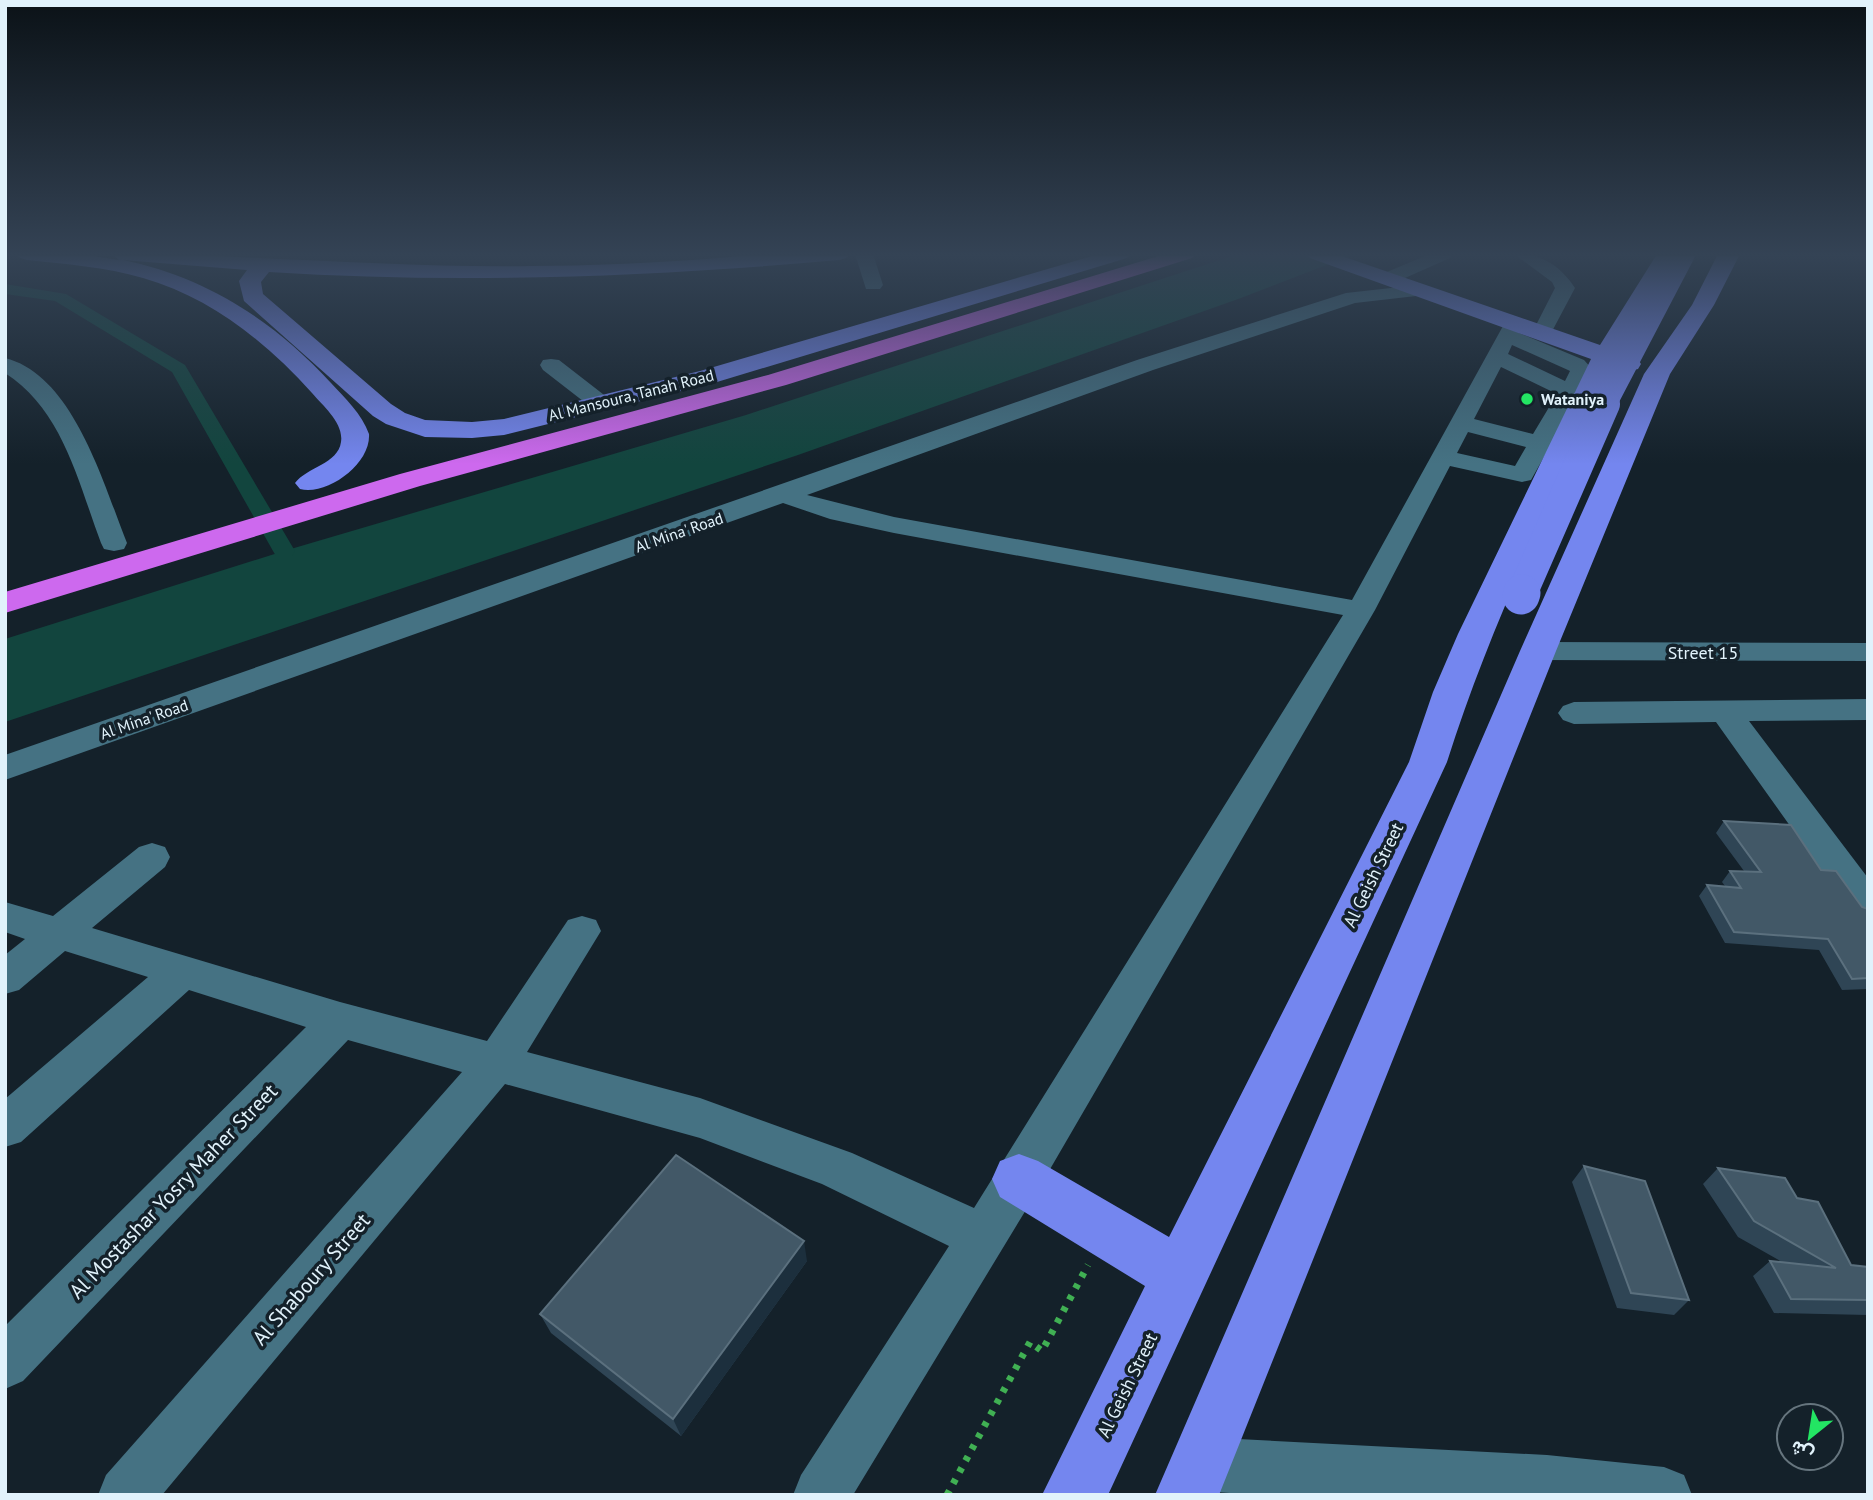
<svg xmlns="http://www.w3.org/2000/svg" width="1873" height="1500" font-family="'PT Sans',Vazirmatn,sans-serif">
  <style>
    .water { fill: #12453e }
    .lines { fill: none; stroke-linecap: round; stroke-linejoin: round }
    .canal { fill: #12453e; fill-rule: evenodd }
    .path { stroke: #40b053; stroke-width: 7; stroke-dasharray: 5 8; stroke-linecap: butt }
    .minor { fill: #457283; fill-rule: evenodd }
    .major { fill: #7486ef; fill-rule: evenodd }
    .highway { fill: #cd69ee; fill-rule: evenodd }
    .major-bridge-far2 { stroke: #7486ef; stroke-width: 24 }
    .major-bridge-far1 { stroke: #7486ef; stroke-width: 30 }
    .major-bridge { stroke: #7486ef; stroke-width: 37 }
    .wall { fill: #2f4555 }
    .shaded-wall { fill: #1c2f3d }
    .building { fill: #425867; stroke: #5b707e; stroke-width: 2 }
    .poi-dot { fill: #23e563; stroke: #14212a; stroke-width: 2.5 }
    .labels { text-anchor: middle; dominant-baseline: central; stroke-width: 7; stroke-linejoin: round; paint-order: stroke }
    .far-street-label { font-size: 16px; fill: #e1f2fb; stroke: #14212a }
    .far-poi-label { font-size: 16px; font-weight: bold; fill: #e1f2fb; stroke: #14212a; text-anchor: start }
    .street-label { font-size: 18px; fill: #e1f2fb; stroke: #14212a }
    .near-street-label { font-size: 21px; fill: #e1f2fb; stroke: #14212a }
  </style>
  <rect width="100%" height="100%" fill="#14212a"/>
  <!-- water -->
  <path class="water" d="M1238 254H1355L1241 298 798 455 5 722V639L284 551 746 415Z"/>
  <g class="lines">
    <!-- canal -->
    <path class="canal" d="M5 284 66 294 185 365 295 551 292 556H276L273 551 172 372 55 301 5 294Z"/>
    <!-- path -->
    <path class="path" d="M947 1495 1030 1342 1042 1351 1088 1265"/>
    <!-- minor -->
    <path class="minor" d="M855 254H873L883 285 880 289H866Z
      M1430 254H1453L1450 258 1396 282 1389 284 1380 278 1382 274Z
      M1514 254C1539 252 1561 266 1575 288L1549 337H1535L1532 333 1555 288 1552 282Z
      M1409 286 1416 288 1419 292 1416 296 1355 303 1153 370 807 495 894 517 1352 600 1503 326H1517L1519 333 1584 360 1593 370 1531 480 1522 482 1450 466 1375 610 1035 1195 853 1495H793L801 1475 949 1246 822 1184 700 1138 505 1084 162 1495H98L106 1475 462 1072 348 1040 23 1381 5 1389V1326L306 1027 189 990 21 1142 5 1147V1099L148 977 65 951 19 990 5 994V955L25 939 5 932V902L53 916 139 847 152 843 165 847 170 857 165 867 92 928 340 1002 487 1041 568 920 582 916 596 920 601 931 527 1052 700 1098 852 1153 974 1208 1343 615 894 533 830 519 783 503 5 780V755L1137 360 1346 293ZM1512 345 1568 370 1570 371 1565 381 1508 354ZM1501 367 1557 394 1533 434 1474 419ZM1468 432 1526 447 1515 466 1457 453Z
      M5 358C74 375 104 486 127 543L124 549 114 551 104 549 101 543C78 482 63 410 5 373Z
      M551 359 559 360 608 398 611 403 608 408H592L543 370 540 365 543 360Z
      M1538 642 1868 643V661L1538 660 1527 658 1523 651 1527 644Z
      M1868 699V720L1749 721 1868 878V922L1855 917 1716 722 1574 724 1563 720 1558 713 1563 706 1574 702Z
      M1200 1437 1547 1455 1664 1467 1684 1475 1692 1495H1259L1200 1491 1181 1483 1173 1464 1181 1445Z"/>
    <!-- major -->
    <path class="major" d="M16 254H80L119 260 112 254C252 254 391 268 531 266 590 266 648 263 706 259 754 255 803 249 850 254L846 258 839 260C648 277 461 284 269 272L261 282 263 294 391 404 405 413 425 420 472 422 504 419 700 371 1099 254H1131L1127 258 717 382 504 435 472 438 425 437 386 424 373 416 244 301 239 281 247 270 123 260C206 277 274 321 331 383 345 398 362 414 369 434 371 464 327 496 300 489L295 483C307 467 338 464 341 442 344 423 323 406 312 393 266 342 210 297 143 278 105 267 66 264 27 260L20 258Z
      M1306 254H1336L1600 345 1657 254H1678L1620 352 1638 359 1641 364 1638 369 1629 371 1612 366C1554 497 1490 625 1447 762L1108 1495H1042L1145 1286 1000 1197 992 1179 1000 1161 1019 1154 1038 1161 1169 1237 1409 762 1433 692 1458 634 1591 359 1310 258Z
      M1718 254H1740L1714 305 1670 374 1556 651 1219 1495H1155L1520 651 1644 374 1692 305Z"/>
    <!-- highway -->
    <path class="highway" d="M1165 254H1196L1192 258 786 385 420 486 5 613V592L400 474 768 375Z"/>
    <!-- major-bridge-far2 -->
    <path class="major-bridge-far2" d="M1604 405 1683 254"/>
    <!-- major-bridge-far1 -->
    <path class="major-bridge-far1" d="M1522 594 1605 404"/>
    <!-- major-bridge -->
    <path class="major-bridge" d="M1521 596 1522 593"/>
  </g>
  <!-- wall -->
  <path class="wall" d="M1724 821 1821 870 1862 907 1868 909V989L1842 990 1819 950 1725 943 1699 896 1707 885 1725 886 1722 882 1730 871H1744L1716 833Z
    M1584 1166 1689 1300 1674 1315 1617 1308 1572 1182Z
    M1718 1168 1797 1198 1851 1265 1868 1267V1315L1774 1313 1753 1276 1770 1261 1782 1262 1738 1237 1703 1184Z
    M807 1261 681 1436 551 1333 540 1314Z"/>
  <!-- shaded-wall -->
  <path class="shaded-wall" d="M804 1241 807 1261 681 1436 673 1419Z"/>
  <!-- building -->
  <path class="building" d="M1724 821 1791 825 1821 870 1836 871 1862 907 1868 909V978L1852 979 1828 939 1734 932 1707 885 1741 888 1730 871 1761 872Z
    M676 1155 804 1241 673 1419 540 1314Z
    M1584 1166 1645 1181 1689 1300 1631 1293Z
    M1718 1168 1785 1178 1797 1198 1818 1202 1851 1265 1868 1267V1300L1791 1299 1770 1261 1836 1268 1754 1221Z"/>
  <!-- sky -->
  <linearGradient id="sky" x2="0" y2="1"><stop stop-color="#0b1217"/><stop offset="0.55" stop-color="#344355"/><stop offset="1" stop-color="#344355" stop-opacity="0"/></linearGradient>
  <rect width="1873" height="464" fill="url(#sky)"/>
  <!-- markers -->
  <circle class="poi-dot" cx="1527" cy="399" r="7"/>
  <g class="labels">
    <!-- far-street labels -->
    <g class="far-street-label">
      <text transform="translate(631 395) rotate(-14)">Al Mansoura, Tanah Road</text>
      <text transform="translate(679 532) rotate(-19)">Al Mina' Road</text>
      <text transform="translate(144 719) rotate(-19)">Al Mina' Road</text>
    </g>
    <!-- far-poi labels -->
    <g class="far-poi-label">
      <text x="1541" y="399">Wataniya</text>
    </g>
    <!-- street labels -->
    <g class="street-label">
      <text x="1703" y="652">Street 15</text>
      <text transform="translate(1373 875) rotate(-64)">Al Geish Street</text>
      <text transform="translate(1127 1385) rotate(-64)">Al Geish Street</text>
    </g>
    <!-- near-street labels -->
    <g class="near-street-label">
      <text transform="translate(173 1191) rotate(-46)">Al Mostashar Yosry Maher Street</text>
      <text transform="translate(311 1279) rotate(-49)">Al Shaboury Street</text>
    </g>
  </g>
  <!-- border -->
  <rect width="1873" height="1500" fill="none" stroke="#e1f2fb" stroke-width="14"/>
  <!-- north arrow -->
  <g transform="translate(1810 1437) rotate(210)"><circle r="33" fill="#14212a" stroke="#66757e" stroke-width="2"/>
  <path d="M0-5L12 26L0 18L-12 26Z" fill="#23e563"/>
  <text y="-10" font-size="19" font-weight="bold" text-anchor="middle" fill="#e1f2fb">ش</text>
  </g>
</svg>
